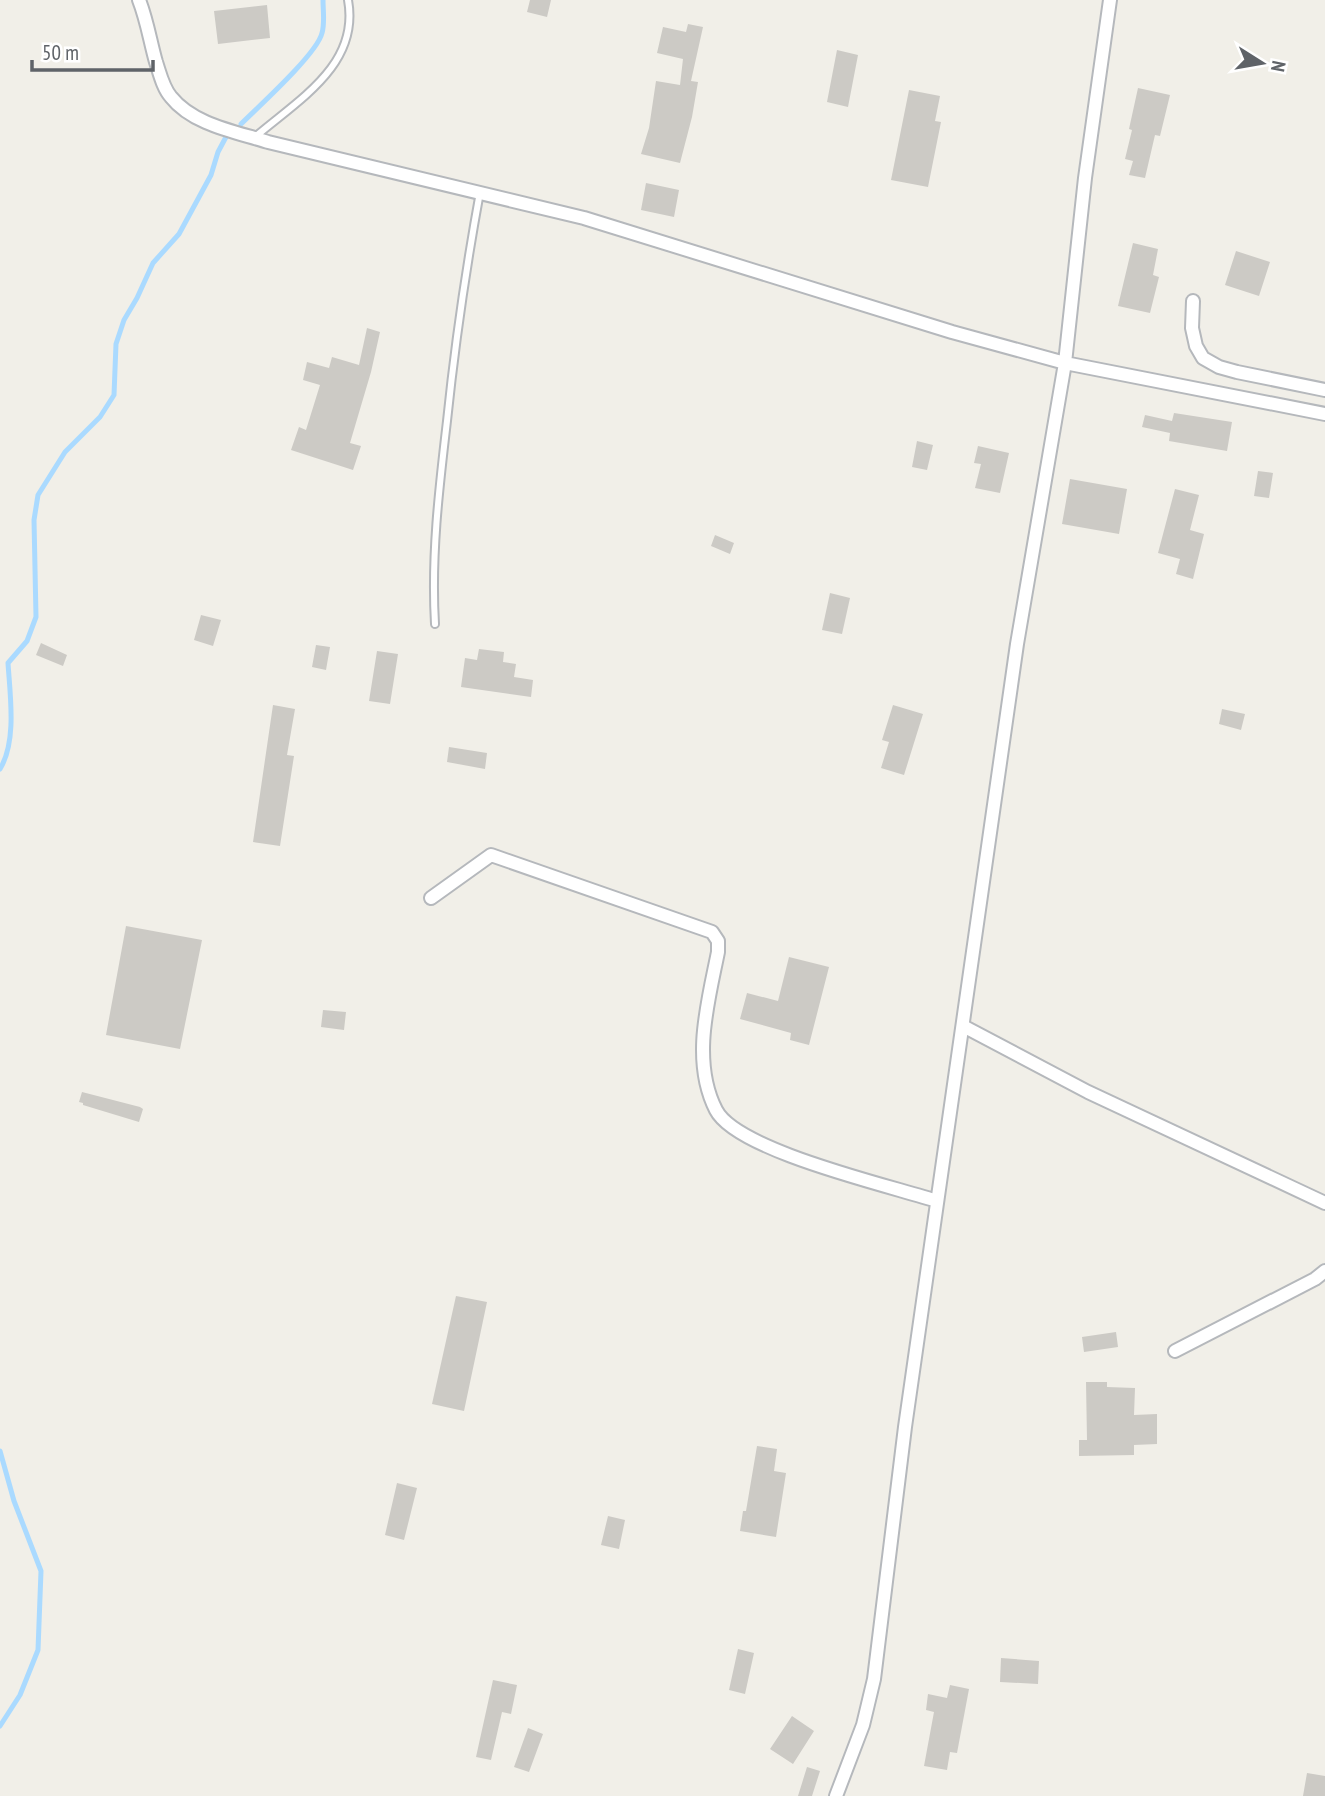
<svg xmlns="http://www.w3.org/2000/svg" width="1325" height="1796" font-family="'PT Sans Narrow',sans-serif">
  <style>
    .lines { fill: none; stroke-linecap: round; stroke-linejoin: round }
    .stream { stroke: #aadaff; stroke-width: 5 }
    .building { fill: #cccac5 }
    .service-casing { stroke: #b5b8bc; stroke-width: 10 }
    .minor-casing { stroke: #b5b8bc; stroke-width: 16 }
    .service { stroke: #fff; stroke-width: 6 }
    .minor { stroke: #fff; stroke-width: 12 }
  </style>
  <rect width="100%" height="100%" fill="#f1efe8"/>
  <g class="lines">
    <!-- stream -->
    <path class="stream" d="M241 124C258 107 317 54 322 33 325 23 323 11 323 0
      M0 769C17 741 10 695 8 663L27 641 36 617 34 520 38 495 65 452 100 417 114 395 116 344 124 320 137 298 153 263 179 234 211 175 218 152 226 137
      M0 1451 14 1501 41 1571 38 1650 20 1695 0 1726"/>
  </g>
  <!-- building -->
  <path class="building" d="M530 0H551L547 17 527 12Z
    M267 5 270 38 218 44 214 11Z
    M688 24 703 27 691 81 698 82 692 117 680 163 641 154 649 128 656 81 680 85 683 59 657 53 663 27 686 32Z
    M837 50 858 55 848 107 827 102Z
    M1138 88 1170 95 1160 136 1155 135 1145 178 1129 175 1133 161 1125 159 1132 130 1129 129Z
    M909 90 940 96 935 121 941 122 928 187 891 180Z
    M646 183 679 190 674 217 641 210Z
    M1133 243 1158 249 1153 275 1159 277 1150 313 1118 306Z
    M1236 251 1270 262 1259 296 1225 285Z
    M367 328 380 332 371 372 350 443 361 446 353 470 291 450 299 427 306 430 320 385 303 380 307 362 329 368 332 357 359 365Z
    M1174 413 1232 422 1227 451 1169 441 1170 433 1142 427 1145 415 1172 421Z
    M917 441 933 445 927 470 912 467Z
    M978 446 1009 453 1000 493 975 488 981 464 974 463Z
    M1258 471 1273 473 1269 498 1254 496Z
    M1070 479 1127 489 1119 534 1062 524Z
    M1175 489 1199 495 1190 530 1204 534 1193 579 1176 574 1180 559 1158 553Z
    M715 535 734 543 730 554 711 546Z
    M830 593 850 598 842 634 822 630Z
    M201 615 221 620 213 646 194 640Z
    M41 643 67 655 63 666 36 655Z
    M316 645 330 647 326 670 312 667Z
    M479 649 504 652 503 662 516 664 514 677 533 680 531 697 461 687 465 658 477 660Z
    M377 651 398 654 390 704 369 701Z
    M273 705 295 709 287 755 294 756 280 846 253 842Z
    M893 705 923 714 904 775 881 768 889 742 882 740Z
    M1222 709 1245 714 1241 730 1219 724Z
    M449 747 487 753 485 769 447 762Z
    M126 926 202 940 180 1049 106 1035Z
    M789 957 829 967 809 1045 790 1040 791 1033 740 1019 747 993 778 1001Z
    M323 1010 346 1012 344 1030 321 1027Z
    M82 1092 140 1107 143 1109 139 1122 83 1105V1103L79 1102Z
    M456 1296 487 1302 464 1411 432 1404Z
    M1116 1332 1118 1347 1084 1352 1082 1337Z
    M1086 1382H1107V1387L1135 1388 1134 1415 1157 1414V1444L1134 1445V1455L1079 1456V1440H1087Z
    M757 1446 777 1449 774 1471 786 1473 776 1537 740 1531 743 1511H746Z
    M397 1483 417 1488 404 1540 385 1535Z
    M608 1516 625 1520 619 1549 601 1545Z
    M738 1649 754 1653 745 1694 729 1690Z
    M1001 1658 1039 1661 1038 1684 1000 1682Z
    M493 1680 517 1685 511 1714 502 1712 491 1760 476 1757Z
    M950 1685 969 1689 957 1753 950 1752 947 1770 924 1766 934 1712 926 1710 928 1694 947 1698Z
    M792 1716 814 1731 793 1764 770 1749Z
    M528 1728 543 1734 529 1772 514 1767Z
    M807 1767 820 1771 812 1796H798Z
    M1307 1773 1325 1776V1796H1303Z"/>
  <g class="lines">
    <!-- service casing -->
    <g class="service-casing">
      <path id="service" d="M255 137C298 100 360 65 348 0
        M435 624C431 556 439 489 447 421 455 344 466 268 480 192"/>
    </g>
    <!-- minor casing -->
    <g class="minor-casing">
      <path id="minor" d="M139 0C147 20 150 41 156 62 160 74 163 88 171 97 193 125 237 132 268 142L584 218 952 332 1065 363 1325 414
        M1193 301 1192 328 1196 346 1203 358 1219 367 1237 372 1325 390
        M431 898 491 855 712 932 718 941V952C708 1002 691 1061 716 1110 737 1151 891 1186 937 1201
        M963 1026 1088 1092 1325 1203
        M1175 1351 1315 1279 1325 1271
        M836 1796 863 1725 874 1679 905 1427 1017 644 1065 363 1085 178 1110 0"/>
    </g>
    <!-- service -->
    <use href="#service" class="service"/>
    <!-- minor -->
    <use href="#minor" class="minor"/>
  </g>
  <!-- north arrow -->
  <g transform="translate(1262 63) rotate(101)" stroke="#ffffff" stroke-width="5" paint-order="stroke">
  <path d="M0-5L12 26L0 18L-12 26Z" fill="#5f6368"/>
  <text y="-10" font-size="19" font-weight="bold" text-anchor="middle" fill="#5f6368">N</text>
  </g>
  <!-- scale -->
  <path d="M32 60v10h121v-10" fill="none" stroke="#5f6368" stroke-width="3.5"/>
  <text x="42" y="60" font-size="21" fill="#5f6368" stroke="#ffffff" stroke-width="5" paint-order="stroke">50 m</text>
</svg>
